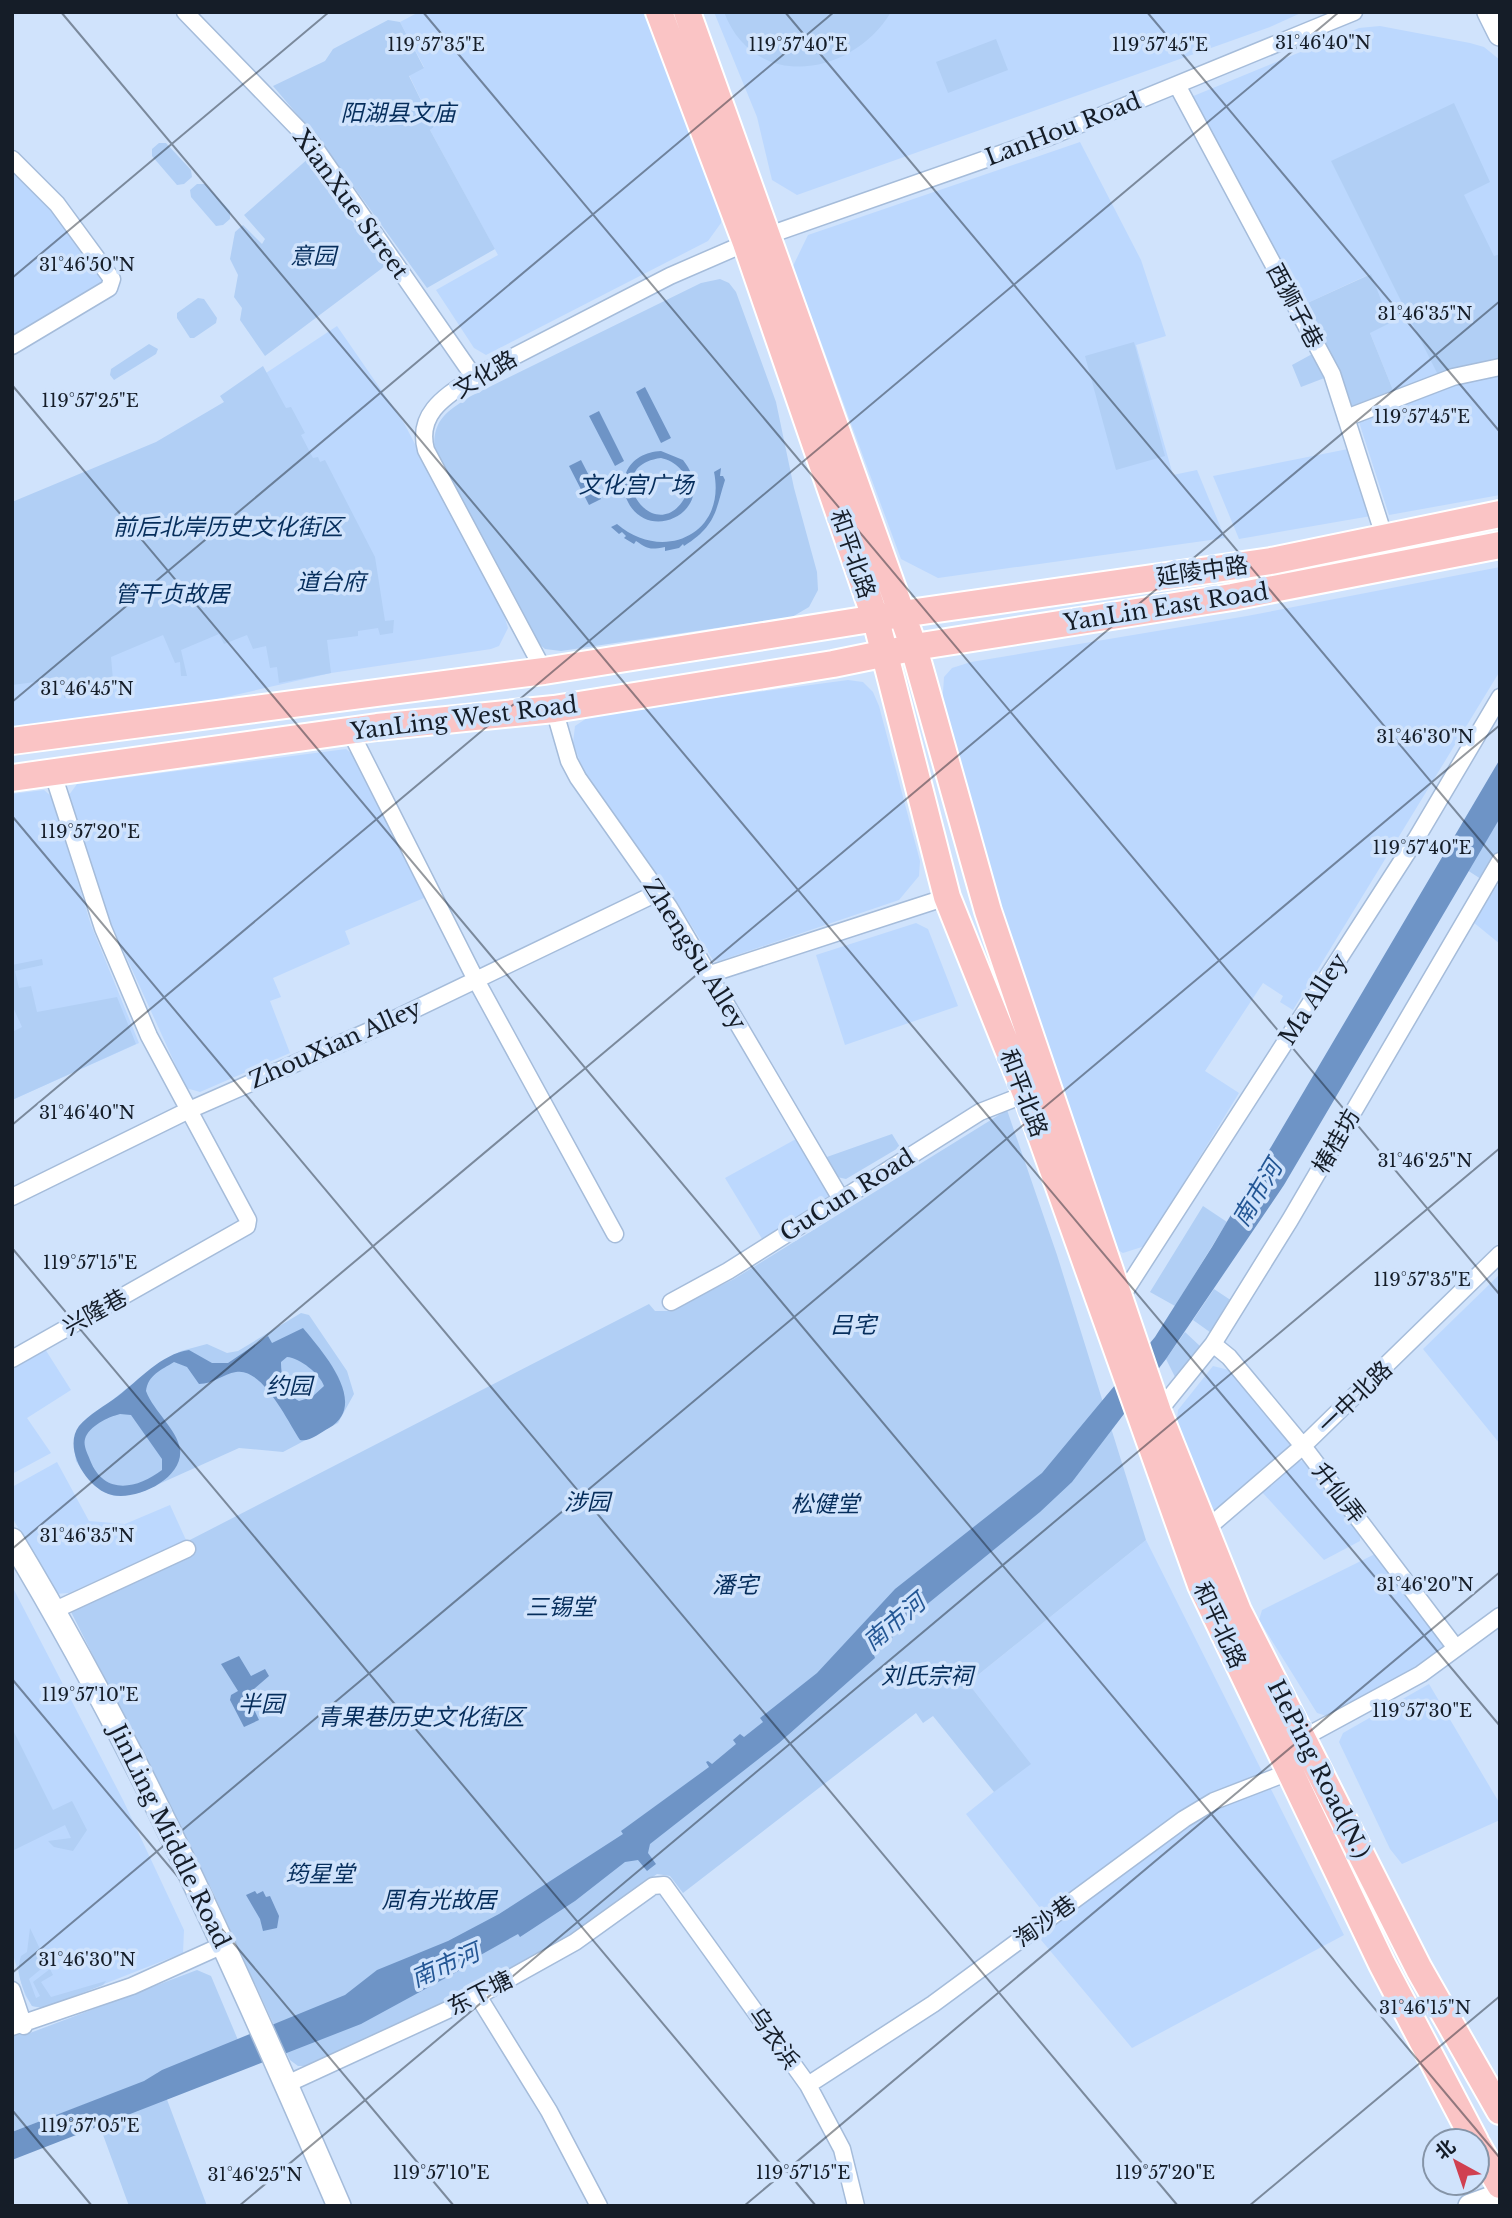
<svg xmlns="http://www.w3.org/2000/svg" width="1512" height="2218" font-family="'Libre Baskerville','Noto Sans SC',serif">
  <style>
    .built { fill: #bcd8fe }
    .green { fill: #b1cff5 }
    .water { fill: #6e94c6; fill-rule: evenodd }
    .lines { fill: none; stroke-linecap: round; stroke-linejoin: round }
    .street-casing { stroke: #a5bcda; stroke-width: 19 }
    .secondary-casing { stroke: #a5bcda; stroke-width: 26 }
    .primary-casing { stroke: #fff; stroke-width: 30 }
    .street { stroke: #fff; stroke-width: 16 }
    .secondary { stroke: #fff; stroke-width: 23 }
    .primary { stroke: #fac4c5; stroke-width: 26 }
    .ticks { fill: none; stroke: #151d28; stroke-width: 2; stroke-opacity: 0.45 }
    .labels { text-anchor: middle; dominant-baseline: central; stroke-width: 7; stroke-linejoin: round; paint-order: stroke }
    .park-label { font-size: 23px; font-style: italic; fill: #062e5c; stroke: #d0e3fc }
    .street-label { font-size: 23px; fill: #151d28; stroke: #d0e3fc }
    .water-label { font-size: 24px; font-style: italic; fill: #245795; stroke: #d0e3fc }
    .ticks-label { font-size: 18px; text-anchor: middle; fill: #151d28; stroke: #d0e3fc; stroke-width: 7; stroke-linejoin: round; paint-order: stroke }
  </style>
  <rect width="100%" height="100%" fill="#d0e3fc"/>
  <!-- built -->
  <path class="built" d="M419 12H653L721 202V223L708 241 486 355 474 348 436 290 498 255 430 130 434 127 409 75 424 67 400 22Z
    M714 12H1303L1270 27 797 195 772 180 757 117Z
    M1380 26 1470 43 1484 47 1500 60V360L1454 370 1393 390 1370 333V274L1303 305 1191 97 1359 28Z
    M1080 142 1141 260 1166 336 1136 345 1173 475 1197 470 1225 538 938 578 901 559 793 266 808 235Z
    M12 159 112 279 12 346Z
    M337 326 404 423 504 615 508 628 499 646 491 649 331 673 191 705 12 729V684L316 465 266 373Z
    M1500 375V495L1389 515 1359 422 1455 385Z
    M1348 449 1371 516 1239 539 1213 476Z
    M1500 567V671L1293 1010 1280 1002 1283 996 1263 983 1205 1071 1239 1093 1145 1246 1123 1253 1114 1248 1003 912 942 707 944 677 952 668 971 662 1247 616Z
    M848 680 863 682 873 692 879 706 920 861 919 876 899 900 719 961 713 960 671 893 585 775 573 743 575 726 593 714Z
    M346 749 356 757 424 898 345 931 350 944 273 978 281 997 270 1001 290 1053 200 1092 186 1088 104 908 69 795 77 784Z
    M44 790 52 797 91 925 139 1043 12 1100V794Z
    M1493 882 1500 887V944L1473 922Z
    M916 923 928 929 958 1006 845 1045 816 955Z
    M796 1139 834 1198 764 1242 725 1178Z
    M1500 1274V1444L1423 1349Z
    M45 1349 71 1390 27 1418 51 1453 12 1474V1370Z
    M1213 1366 1233 1371 1296 1447 1218 1516 1209 1515 1176 1427 1178 1410Z
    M1303 1461 1360 1536V1541L1324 1560 1262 1492 1295 1462Z
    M57 1462 89 1521 125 1524 170 1505 186 1540 69 1593 55 1594 12 1517V1487Z
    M1146 1540 1344 1935 1132 2048 1036 1934 1051 1922 966 1814 1030 1763 968 1683Z
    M1377 1553 1447 1647 1417 1670 1362 1700 1327 1716 1317 1713 1259 1620 1262 1610Z
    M12 1586 123 1800 184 1930 183 1953 43 2008 32 2006 25 1995 12 1951Z
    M1429 1684 1500 1804V1820L1402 1864 1390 1849 1339 1742 1343 1733Z"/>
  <!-- green -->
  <path class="green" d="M724 12H891C852 77 754 92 724 12Z
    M388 20 400 22 424 68 409 76 434 127 430 130 495 249 427 288 325 147 273 86 325 61 333 49Z
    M996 39 1008 70 948 93 936 62Z
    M1454 103 1490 182 1464 195 1494 256 1500 254V360L1438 375 1331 161Z
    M159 143H166L191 170 192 177 184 184 177 185 152 156V149Z
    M310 157 319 168 316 172 385 266 265 356 240 320 242 308 234 297 238 275 230 259 235 232 243 225 262 244 265 239 244 215Z
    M197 184H205L230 211V219L223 225 216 226 191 197 190 190Z
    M1371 274 1390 323 1370 333 1393 390 1351 407 1303 305Z
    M720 279 729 283 736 292 776 402 794 488 817 572 818 590 809 607 792 617 561 651 545 649 535 641 435 458C431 422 442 414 471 396L701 283Z
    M198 298 204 299 217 318 216 323 194 338H190L177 318V313Z
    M1134 342 1165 456 1116 470 1085 356Z
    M149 344 158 349 156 354 114 380 110 375 111 369Z
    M1314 353 1327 377 1301 387 1292 365Z
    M263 366 286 408 291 407 305 433 301 435 313 458 318 457 320 462 325 460 375 557 385 621 394 620 393 633 380 635 378 628 358 631V636L327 640 331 673 279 683 277 667 270 668 266 646 253 649 247 635 224 644 219 634 181 650 187 676H181L180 662 175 663 163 635 111 657 114 692 64 698 63 682 52 683 51 680 12 685V502L156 442 224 402 220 396Z
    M1500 818V850L1481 879 1467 870Z
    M42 959 43 965 15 971 19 988 31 986 37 1012 117 997 136 1044 12 1100V1032L22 1027 12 1005V965Z
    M1007 1110 1057 1255 1146 1540 968 1683 1031 1764 994 1792 933 1716 923 1723 916 1713 683 1893 670 1876 657 1874 574 1933 475 1989 310 2066H298L290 2060 212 1890 69 1608 184 1543 649 1304 655 1311H669L734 1279Z
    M892 1134 900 1147 846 1179 837 1177 824 1158Z
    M1203 1206 1227 1222 1175 1306 1150 1292Z
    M1214 1289 1235 1303 1214 1335 1193 1320Z
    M301 1313 309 1315 347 1371 354 1394 338 1423 283 1452 239 1448 139 1493 114 1496 100 1490 87 1477 76 1461 74 1448 80 1426 156 1365 181 1351 207 1344 227 1353 238 1351Z
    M1185 1332 1201 1347 1175 1377 1166 1359Z
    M12 1728 53 1810 72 1801 87 1830 73 1851 54 1847 48 1841 71 1838 65 1825 12 1851Z
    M30 1928 47 1964 29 1979 36 1998 40 1996 33 1982 50 1969 53 1975 41 1982 51 1997 106 1981 103 1985 43 2008 32 2006C23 1991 15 1974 21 1956L27 1952Z
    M197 1970 211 1976 238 2040 157 2073 207 2206H129L91 2102 12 2132V2036L30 2033Z"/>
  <!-- water -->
  <path class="water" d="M645 387 671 438 661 443 636 392Z
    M599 411 624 461 615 466 589 416Z
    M661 451 683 460C722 509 648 547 627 500 623 492 623 482 626 473 632 458 646 452 661 451ZM661 458C681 462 696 483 682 502 651 545 599 466 661 458Z
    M581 460 601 499 589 505 569 466Z
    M721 468 720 476H723L725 480C716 507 718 525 684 546L683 544 679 548 665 551V547C649 550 648 549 636 541L634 544 624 538 626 536 622 532 619 534 611 527 617 524C662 563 727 535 714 472Z
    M1500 759V818L1284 1185 1166 1359 1072 1482 1040 1512 925 1606 874 1655 875 1658 779 1743 650 1844 648 1853 656 1864 647 1871 638 1860 625 1862 575 1901 520 1937 518 1934 461 1966 462 1969 361 2024 12 2160V2132L144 2081 162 2070 345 1995 377 1970 448 1941 499 1914 623 1834 621 1831 709 1767 706 1762 708 1761 712 1764 736 1744 733 1740 740 1734 744 1737 763 1722 760 1718 817 1673 895 1589 1042 1473 1155 1337 1212 1247Z
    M303 1328C322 1351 370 1404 329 1428 320 1433 310 1442 300 1440 287 1420 262 1367 236 1372 223 1374 213 1384 199 1384L187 1367 174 1362C161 1370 148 1375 146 1391 154 1412 177 1429 180 1449 184 1478 137 1501 112 1495 88 1490 62 1449 79 1426 88 1415 106 1405 118 1396 139 1380 161 1354 189 1350L212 1363H228L268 1336 272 1343ZM287 1357C300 1358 320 1374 324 1386L312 1397 299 1401C285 1393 281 1377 281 1362ZM120 1414 131 1415 162 1459V1470C137 1489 104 1496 90 1460 88 1454 83 1446 85 1439 89 1426 108 1417 120 1414Z
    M239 1656 251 1676 265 1669 269 1676 247 1695 259 1720 244 1727 230 1700 231 1695 238 1691 221 1664Z
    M255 1891 257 1894 263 1891 266 1897 270 1896 279 1916 277 1928 263 1931 260 1919 246 1895Z"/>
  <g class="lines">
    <!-- street casing -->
    <g class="street-casing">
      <path id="street" d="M185 12 311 142 474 377
        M1177 85 1332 374 1385 539
        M12 159 57 204 112 279 109 288 12 346
        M1346 418 1453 377 1500 367
        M544 671 426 450C416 413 446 396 474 377L670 276 746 243 1049 137 1354 12
        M554 709 569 761 578 778 669 907 841 1199
        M350 731 476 980 615 1234
        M710 974 947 897
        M12 1197 187 1111 378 1027 659 892
        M671 1302 728 1271 980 1112 1026 1094
        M1118 1302 1416 839 1500 697
        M1213 1344 1229 1357 1303 1446 1456 1648
        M12 1359 247 1226 248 1220 149 1036 103 928 53 774
        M1158 1412 1213 1344 1290 1220 1500 861
        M1204 1531 1303 1446 1500 1254
        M55 1610 187 1549
        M1303 1738 1421 1674 1500 1616
        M12 1990 24 2026
        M478 1996 549 2111 599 2206
        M12 2027 132 1986 223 1945
        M287 2084 478 1996 575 1942 653 1886 664 1885 808 2085 842 2149 856 2206
        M808 2085 933 2004 1184 1819 1214 1801 1289 1772"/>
    </g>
    <!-- secondary casing -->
    <g class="secondary-casing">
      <path id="secondary" d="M1489 12 1500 34
        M12 1540C140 1752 241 1979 339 2206
        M1470 2206 1500 2195"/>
    </g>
    <!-- primary casing -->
    <g class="primary-casing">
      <path id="primary" d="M659 12 746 243 876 620 947 897 1026 1094 1201 1585 1382 1964 1475 2141
        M687 12 914 648 988 911 1158 1412 1238 1611 1419 1969 1500 2111
        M12 741 544 671 902 614 1271 561 1500 514
        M12 778 377 727 554 709 833 664 921 646 1232 597 1500 545
        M1477 2145 1500 2185"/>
    </g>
    <!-- street -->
    <use href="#street" class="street"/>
    <!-- secondary -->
    <use href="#secondary" class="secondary"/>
    <!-- primary -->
    <use href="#primary" class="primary"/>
  </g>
  <!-- ticks -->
  <path class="ticks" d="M61 12 1500 1726M423 12 1500 1295M785 12 1500 864M1147 12 1500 432M12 278 329 12M12 385 1500 2158M12 702 834 12M12 816 1178 2206M12 1125 1339 12M12 1248 816 2206M12 1549 1500 301M12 1679 454 2206M12 1973 1500 725M12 2110 92 2206M239 2206 1500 1148M744 2206 1500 1572M1249 2206 1500 1996"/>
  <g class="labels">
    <!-- park labels -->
    <g class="park-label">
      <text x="398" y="113">阳湖县文庙</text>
      <text x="313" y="256">意园</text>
      <text x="636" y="485">文化宫广场</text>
      <text x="228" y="527">前后北岸历史文化街区</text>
      <text x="331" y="582">道台府</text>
      <text x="172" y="594">管干贞故居</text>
      <text x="853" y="1325">吕宅</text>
      <text x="289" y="1386">约园</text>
      <text x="587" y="1502">涉园</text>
      <text x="825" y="1504">松健堂</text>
      <text x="735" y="1585">潘宅</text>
      <text x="560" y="1607">三锡堂</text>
      <text x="927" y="1676">刘氏宗祠</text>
      <text x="261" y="1704">半园</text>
      <text x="421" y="1717">青果巷历史文化街区</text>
      <text x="320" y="1874">筠星堂</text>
      <text x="439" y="1900">周有光故居</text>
    </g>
    <!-- street labels -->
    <g class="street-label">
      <text transform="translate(1063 129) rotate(-21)">LanHou Road</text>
      <text transform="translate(351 204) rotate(54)">XianXue Street</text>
      <text transform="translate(1295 306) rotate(62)">西狮子巷</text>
      <text transform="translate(485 374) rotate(-31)">文化路</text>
      <text transform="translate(853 554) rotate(71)">和平北路</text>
      <text transform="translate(1202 571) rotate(-8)">延陵中路</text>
      <text transform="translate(1166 607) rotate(-9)">YanLin East Road</text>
      <text transform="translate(464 718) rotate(-7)">YanLing West Road</text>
      <text transform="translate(695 954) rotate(58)">ZhengSu Alley</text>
      <text transform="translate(1313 999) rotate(-57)">Ma Alley</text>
      <text transform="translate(335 1044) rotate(-24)">ZhouXian Alley</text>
      <text transform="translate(1024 1093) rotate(69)">和平北路</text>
      <text transform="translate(1336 1141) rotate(-60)">椿桂坊</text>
      <text transform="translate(847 1195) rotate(-32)">GuCun Road</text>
      <text transform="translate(95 1312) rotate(-29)">兴隆巷</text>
      <text transform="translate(1355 1397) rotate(-44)">一中北路</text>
      <text transform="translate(1339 1493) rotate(52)">升仙弄</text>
      <text transform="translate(1220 1625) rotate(65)">和平北路</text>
      <text transform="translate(1319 1769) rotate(63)">HePing Road(N.)</text>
      <text transform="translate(170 1836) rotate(64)">JinLing Middle Road</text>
      <text transform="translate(1045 1921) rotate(-36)">淘沙巷</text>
      <text transform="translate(480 1993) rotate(-27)">东下塘</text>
      <text transform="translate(774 2038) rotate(55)">乌衣浜</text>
    </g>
    <!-- water labels -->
    <g class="water-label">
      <text transform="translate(1257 1193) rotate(-59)">南市河</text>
      <text transform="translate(894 1622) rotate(-40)">南市河</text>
      <text transform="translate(445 1965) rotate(-24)">南市河</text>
    </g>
  </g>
  <g class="ticks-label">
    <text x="1323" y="49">31°46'40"N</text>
    <text x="798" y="51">119°57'40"E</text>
    <text x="436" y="51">119°57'35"E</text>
    <text x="1160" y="51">119°57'45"E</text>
    <text x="87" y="271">31°46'50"N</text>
    <text x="1425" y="320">31°46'35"N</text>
    <text x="90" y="407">119°57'25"E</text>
    <text x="1422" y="423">119°57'45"E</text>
    <text x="87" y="695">31°46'45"N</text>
    <text x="1425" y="743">31°46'30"N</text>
    <text x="90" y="838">119°57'20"E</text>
    <text x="1422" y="854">119°57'40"E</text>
    <text x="87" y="1119">31°46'40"N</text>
    <text x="1425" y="1167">31°46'25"N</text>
    <text x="90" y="1269">119°57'15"E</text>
    <text x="1422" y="1286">119°57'35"E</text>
    <text x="87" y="1542">31°46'35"N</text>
    <text x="1425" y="1591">31°46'20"N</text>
    <text x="90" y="1701">119°57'10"E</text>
    <text x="1422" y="1717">119°57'30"E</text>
    <text x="87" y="1966">31°46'30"N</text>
    <text x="1425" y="2014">31°46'15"N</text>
    <text x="90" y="2132">119°57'05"E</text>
    <text x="441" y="2179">119°57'10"E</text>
    <text x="803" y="2179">119°57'15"E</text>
    <text x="1165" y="2179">119°57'20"E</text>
    <text x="255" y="2181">31°46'25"N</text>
  </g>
  <!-- border -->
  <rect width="1512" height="2218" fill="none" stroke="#151d28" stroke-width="28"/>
  <!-- north arrow -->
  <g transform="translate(1456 2162) rotate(320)"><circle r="33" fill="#d0e3fc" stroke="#8594a7" stroke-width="2"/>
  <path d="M0-5L12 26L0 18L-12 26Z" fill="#d04051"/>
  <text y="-10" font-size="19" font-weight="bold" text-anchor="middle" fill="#151d28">北</text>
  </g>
</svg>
